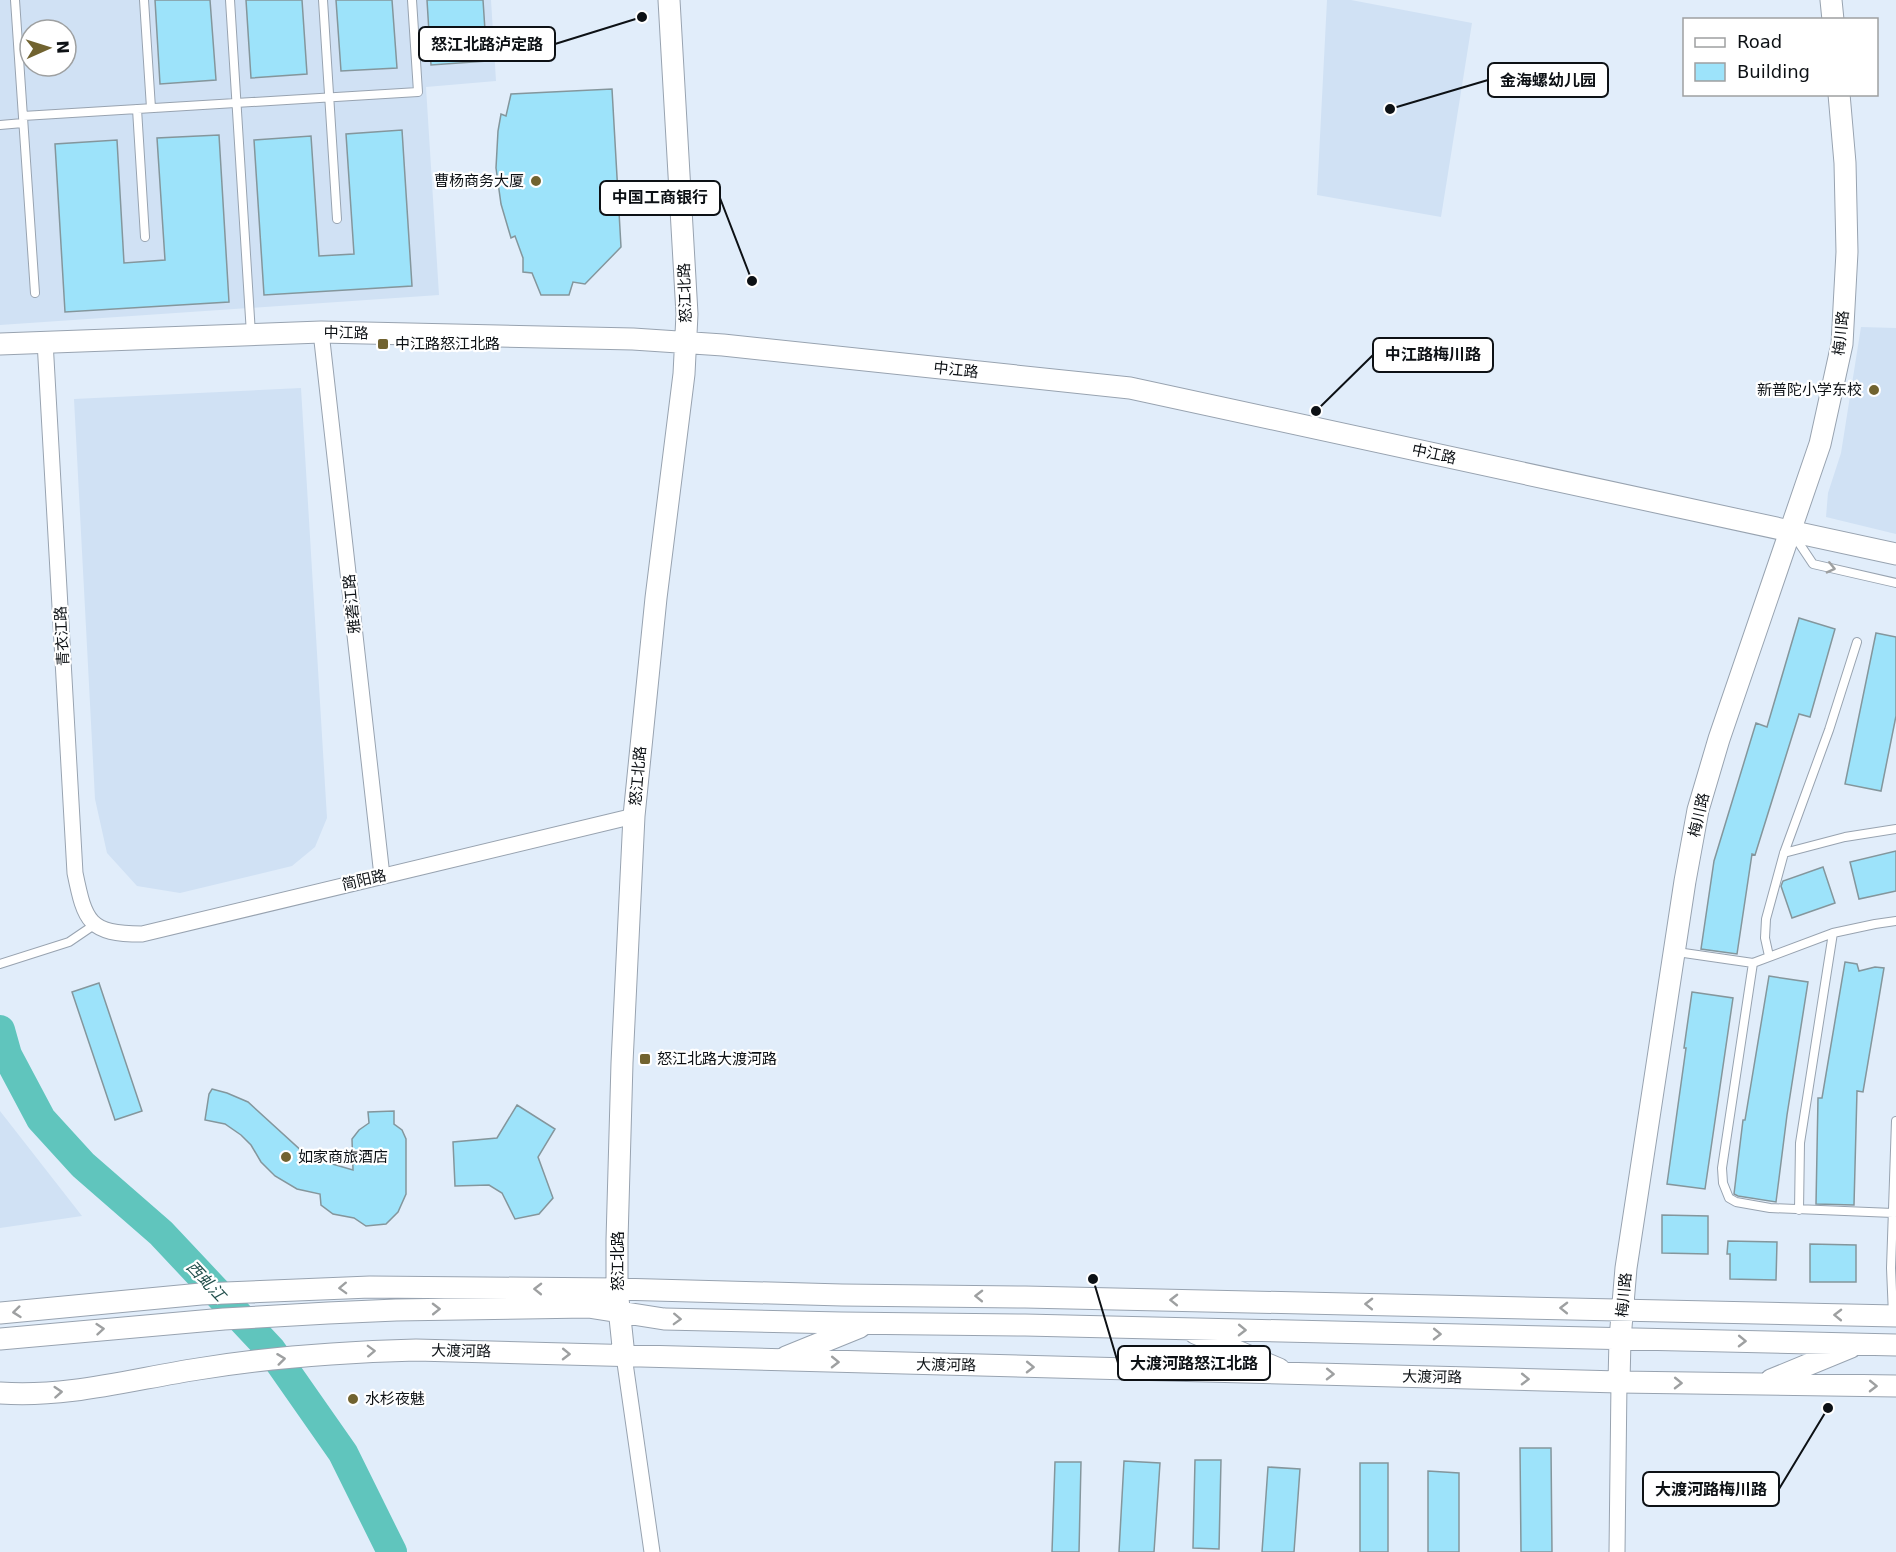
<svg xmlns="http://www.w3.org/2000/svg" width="1896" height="1552" font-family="'DejaVu Sans','Noto Sans SC',sans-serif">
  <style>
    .built { fill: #d0e1f4; fill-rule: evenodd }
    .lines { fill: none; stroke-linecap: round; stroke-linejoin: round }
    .river { stroke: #60c5bd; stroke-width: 30 }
    .building { fill: #9de3fa; stroke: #84969c; stroke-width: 1.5 }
    .lane-casing { stroke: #98a3b0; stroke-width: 10 }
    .street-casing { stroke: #98a3b0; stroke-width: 17 }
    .secondary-casing { stroke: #98a3b0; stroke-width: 23 }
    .lane { stroke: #fff; stroke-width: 8 }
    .street { stroke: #fff; stroke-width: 15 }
    .secondary { stroke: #fff; stroke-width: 21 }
    .oneway { stroke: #9ea0a1 }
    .poi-dot { fill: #716330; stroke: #fff; stroke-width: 2 }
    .labels { text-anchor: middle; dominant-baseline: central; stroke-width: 4.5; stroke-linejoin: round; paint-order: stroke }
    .poi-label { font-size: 15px; fill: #0d1115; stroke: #fff; text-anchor: start }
    .street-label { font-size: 15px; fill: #0d1115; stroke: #fff }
    .water-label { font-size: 16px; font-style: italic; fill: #214e4b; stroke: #fff }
    .leader { fill: none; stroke: #0d1115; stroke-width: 2 }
    .callout-dot { fill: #0d1115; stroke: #fff; stroke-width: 2 }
    .callout { fill: #fff; stroke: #0d1115; stroke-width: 2 }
    .callout-label { font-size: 16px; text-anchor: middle; font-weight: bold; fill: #0d1115 }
  </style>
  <rect width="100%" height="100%" fill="#e1edfa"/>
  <!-- built -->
  <path class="built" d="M0 0H491L496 81 426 87 439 295 0 325ZM30 30H66V66H30Z
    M1327 0H1351L1472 23 1441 217 1317 195Z
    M1861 327 1896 328V534L1826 517 1828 493 1841 453Z
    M301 388 327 818 315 847 292 866 180 893 137 886 107 853 95 799 74 399Z
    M0 1111 82 1216 0 1228Z"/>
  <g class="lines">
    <!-- river -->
    <path class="river" d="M0 1030 7 1055 41 1119 83 1165 161 1233 271 1350 343 1453 392 1552"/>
  </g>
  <!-- building -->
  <path class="building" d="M155 0H210L216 80 160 84Z
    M246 0H302L307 74 251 78Z
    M336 0H392L397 68 341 71Z
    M427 0H483L487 61 431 65Z
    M612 89 621 247 585 284 573 282 569 295H541L532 273 523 272V258L515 236 511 238 501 204 496 168 498 131 501 114 506 116 511 94Z
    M402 130 412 286 264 295 254 140 311 136 319 256 354 254 346 134Z
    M219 135 229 302 65 312 55 144 117 140 124 263 165 260 157 138Z
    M1799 618 1835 629 1810 717 1799 714 1755 855 1752 854 1737 954 1701 949 1714 861 1756 723 1767 727Z
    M1876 633 1896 637V716L1881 791 1845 784Z
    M1896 851V891L1859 899 1850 862Z
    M1823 867 1835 903 1792 918 1781 886 1783 881Z
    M1845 962 1857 964 1859 971 1875 967 1884 968 1863 1092 1857 1091 1854 1205 1816 1204 1818 1098H1822Z
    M1769 976 1808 982 1787 1115 1776 1202 1738 1196 1734 1194 1743 1120H1745Z
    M99 983 142 1111 115 1120 72 992Z
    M1692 992 1733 998 1705 1189 1667 1184 1686 1048H1684Z
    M212 1089 227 1093 248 1102 304 1153 322 1161 353 1170 352 1139 359 1130 369 1123 368 1112 394 1111V1124L402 1130 406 1139V1194L398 1212 386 1224 366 1226 354 1218 333 1214 321 1205 320 1194 297 1189 275 1176 261 1162 251 1145 241 1135 225 1124 205 1120 209 1094Z
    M517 1105 555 1129 538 1157 553 1198 539 1214 515 1219 502 1193 489 1185 455 1186 453 1142 497 1138Z
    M1662 1215 1708 1216V1254L1662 1253Z
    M1728 1241 1777 1242 1776 1280 1730 1279V1254H1727Z
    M1810 1244 1856 1245V1282H1810Z
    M1520 1448H1551L1552 1552H1521Z
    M1195 1460H1221L1219 1549 1193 1548Z
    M1124 1461 1160 1463 1154 1552H1119Z
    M1055 1462H1081L1079 1552H1052Z
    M1360 1463H1388V1552H1360Z
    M1268 1467 1300 1469 1294 1552H1262Z
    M1428 1471 1459 1473V1552H1428Z"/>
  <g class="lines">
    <!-- lane casing -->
    <g class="lane-casing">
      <path id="lane" d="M15 0 35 293
        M144 0 151 108
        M230 0 251 334
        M323 0 337 219
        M137 109 145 237
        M23 116 418 92 412 0
        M0 125 23 123
        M1795 537 1813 564 1896 583
        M1784 853 1845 837 1896 829
        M1677 952 1753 963 1833 933 1875 924 1896 921
        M1769 956 1765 938 1766 919 1784 853 1829 730 1857 642
        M1753 963 1722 1168 1723 1183 1729 1198 1736 1202 1770 1208 1893 1213
        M0 964 69 942 94 925
        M1799 1210 1800 1143 1833 933
        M1893 1315 1891 1268 1896 1121"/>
    </g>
    <!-- street casing -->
    <g class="street-casing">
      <path id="street" d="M321 332 382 876
        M45 341 75 873C85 922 89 934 142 934L634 816
        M624 1356 652 1552
        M1617 1552 1619 1382"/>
    </g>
    <!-- secondary casing -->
    <g class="secondary-casing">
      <path id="secondary" d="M1831 0 1833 20
        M0 344 321 332 633 339 723 345 1130 388 1896 554
        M0 1313 201 1294 370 1287 617 1289 842 1295 1025 1297 1896 1316
        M1195 1333 1279 1369
        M0 1339 224 1319 328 1313 396 1310 588 1307 664 1319 841 1323 1025 1325 1896 1345
        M624 1356 617 1289V1240L622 1063 634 816 656 598 684 374 687 314 669 0
        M786 1357 860 1327
        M1771 1380 1851 1347
        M1619 1382 1620 1339 1626 1268 1685 881 1698 810 1719 739 1820 444 1842 344 1847 252 1845 163 1839 94
        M0 1393C67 1398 133 1379 198 1369 271 1357 343 1352 416 1350L1619 1382 1896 1386"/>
    </g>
    <!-- lane -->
    <use href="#lane" class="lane"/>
    <!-- street -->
    <use href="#street" class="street"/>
    <!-- secondary -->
    <use href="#secondary" class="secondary"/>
  </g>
  <!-- one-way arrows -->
  <defs><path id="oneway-chevron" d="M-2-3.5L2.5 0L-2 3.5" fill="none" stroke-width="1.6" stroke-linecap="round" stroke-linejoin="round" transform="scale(1.5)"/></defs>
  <g class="oneway">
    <use href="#oneway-chevron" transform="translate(1831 568) rotate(13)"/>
    <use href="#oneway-chevron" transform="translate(343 1288) rotate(178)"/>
    <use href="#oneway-chevron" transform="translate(538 1289) rotate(-179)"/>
    <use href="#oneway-chevron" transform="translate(979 1296) rotate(-179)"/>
    <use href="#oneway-chevron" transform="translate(1174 1300) rotate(-179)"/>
    <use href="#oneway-chevron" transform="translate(1369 1304) rotate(-179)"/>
    <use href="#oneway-chevron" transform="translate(1564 1308) rotate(-179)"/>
    <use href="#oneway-chevron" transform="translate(436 1309) rotate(-1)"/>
    <use href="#oneway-chevron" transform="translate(17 1312) rotate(174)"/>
    <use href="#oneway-chevron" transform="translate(1838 1315) rotate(-179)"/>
    <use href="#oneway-chevron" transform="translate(677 1319) rotate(2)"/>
    <use href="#oneway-chevron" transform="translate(100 1329) rotate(-5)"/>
    <use href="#oneway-chevron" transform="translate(1242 1330) rotate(1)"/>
    <use href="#oneway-chevron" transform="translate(1437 1334) rotate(1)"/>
    <use href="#oneway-chevron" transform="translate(1742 1341) rotate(1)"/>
    <use href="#oneway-chevron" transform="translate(371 1351) rotate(-2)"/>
    <use href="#oneway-chevron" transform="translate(566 1354) rotate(1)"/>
    <use href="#oneway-chevron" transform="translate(281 1359) rotate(-7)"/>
    <use href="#oneway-chevron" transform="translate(835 1362) rotate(1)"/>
    <use href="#oneway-chevron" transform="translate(1030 1367) rotate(1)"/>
    <use href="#oneway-chevron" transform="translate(1330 1374) rotate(1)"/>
    <use href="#oneway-chevron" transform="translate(1525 1379) rotate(1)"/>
    <use href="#oneway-chevron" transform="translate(1678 1383) rotate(1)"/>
    <use href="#oneway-chevron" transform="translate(1873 1386) rotate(1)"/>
    <use href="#oneway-chevron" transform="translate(58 1392) rotate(-4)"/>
  </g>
  <!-- markers -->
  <g class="poi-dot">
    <circle cx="536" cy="181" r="6"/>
    <rect x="377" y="338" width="12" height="12" rx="3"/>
    <circle cx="1874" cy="390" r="6"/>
    <rect x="639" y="1053" width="12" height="12" rx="3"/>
    <circle cx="286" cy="1157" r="6"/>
    <circle cx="353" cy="1399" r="6"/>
  </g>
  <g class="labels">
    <!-- poi labels -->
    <g class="poi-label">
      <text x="524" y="181" text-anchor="end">曹杨商务大厦</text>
      <text x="395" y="344">中江路怒江北路</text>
      <text x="1862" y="390" text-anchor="end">新普陀小学东校</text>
      <text x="657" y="1059">怒江北路大渡河路</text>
      <text x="298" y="1157">如家商旅酒店</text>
      <text x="365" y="1399">水杉夜魅</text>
    </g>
    <!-- street labels -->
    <g class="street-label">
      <text transform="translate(685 293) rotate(-92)">怒江北路</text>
      <text transform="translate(346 333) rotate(1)">中江路</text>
      <text transform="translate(1841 333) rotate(-84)">梅川路</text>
      <text transform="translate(956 370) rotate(6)">中江路</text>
      <text transform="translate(1434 454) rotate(12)">中江路</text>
      <text transform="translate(352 604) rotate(-96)">雅砻江路</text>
      <text transform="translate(62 636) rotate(-93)">青衣江路</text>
      <text transform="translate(638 776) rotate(-85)">怒江北路</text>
      <text transform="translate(1699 815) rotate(-77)">梅川路</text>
      <text transform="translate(364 880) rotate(-13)">简阳路</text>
      <text transform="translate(618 1261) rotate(-90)">怒江北路</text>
      <text transform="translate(1624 1295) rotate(-85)">梅川路</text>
      <text transform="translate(461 1351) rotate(1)">大渡河路</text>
      <text transform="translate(946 1365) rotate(1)">大渡河路</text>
      <text transform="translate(1432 1377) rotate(1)">大渡河路</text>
    </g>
    <!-- water labels -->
    <g class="water-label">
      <text transform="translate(206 1281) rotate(47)">西虬江</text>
    </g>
  </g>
  <!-- callouts -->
  <path class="leader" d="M642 17L555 44M1390 109L1488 80M752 281L720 198M1316 411L1373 355M1093 1279L1118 1363M1828 1408L1779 1489"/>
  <g class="callout-dot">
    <circle cx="642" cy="17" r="6"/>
    <circle cx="1390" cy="109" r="6"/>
    <circle cx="752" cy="281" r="6"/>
    <circle cx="1316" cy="411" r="6"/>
    <circle cx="1093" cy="1279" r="6"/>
    <circle cx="1828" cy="1408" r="6"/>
  </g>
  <g class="callout">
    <rect x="419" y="27" width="136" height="34" rx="6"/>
    <rect x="1488" y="63" width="120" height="34" rx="6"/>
    <rect x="600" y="181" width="120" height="34" rx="6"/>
    <rect x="1373" y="338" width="120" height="34" rx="6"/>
    <rect x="1118" y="1346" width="152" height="34" rx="6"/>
    <rect x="1643" y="1472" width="136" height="34" rx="6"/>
  </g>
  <g class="callout-label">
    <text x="487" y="50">怒江北路泸定路</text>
    <text x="1548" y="86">金海螺幼儿园</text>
    <text x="660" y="203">中国工商银行</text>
    <text x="1433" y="360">中江路梅川路</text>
    <text x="1194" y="1369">大渡河路怒江北路</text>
    <text x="1711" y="1495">大渡河路梅川路</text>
  </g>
  <!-- legend -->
  <rect x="1683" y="18" width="195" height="78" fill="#ffffff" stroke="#9ea0a1" stroke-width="1.5"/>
  <rect x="1695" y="38" width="30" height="9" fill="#ffffff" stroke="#9ea0a1" stroke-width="1.5"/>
  <text x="1737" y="48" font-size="18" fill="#0d1115">Road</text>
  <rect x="1695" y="63" width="30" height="18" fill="#9de3fa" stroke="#9ea0a1" stroke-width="1.5"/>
  <text x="1737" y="78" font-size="18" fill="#0d1115">Building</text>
  <!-- north arrow -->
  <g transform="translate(48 48) rotate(87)"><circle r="28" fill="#ffffff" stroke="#9ea0a1" stroke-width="1.5"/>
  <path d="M0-4.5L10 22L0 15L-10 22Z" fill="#716330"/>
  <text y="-9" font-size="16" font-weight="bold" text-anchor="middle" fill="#0d1115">N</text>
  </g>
</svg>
